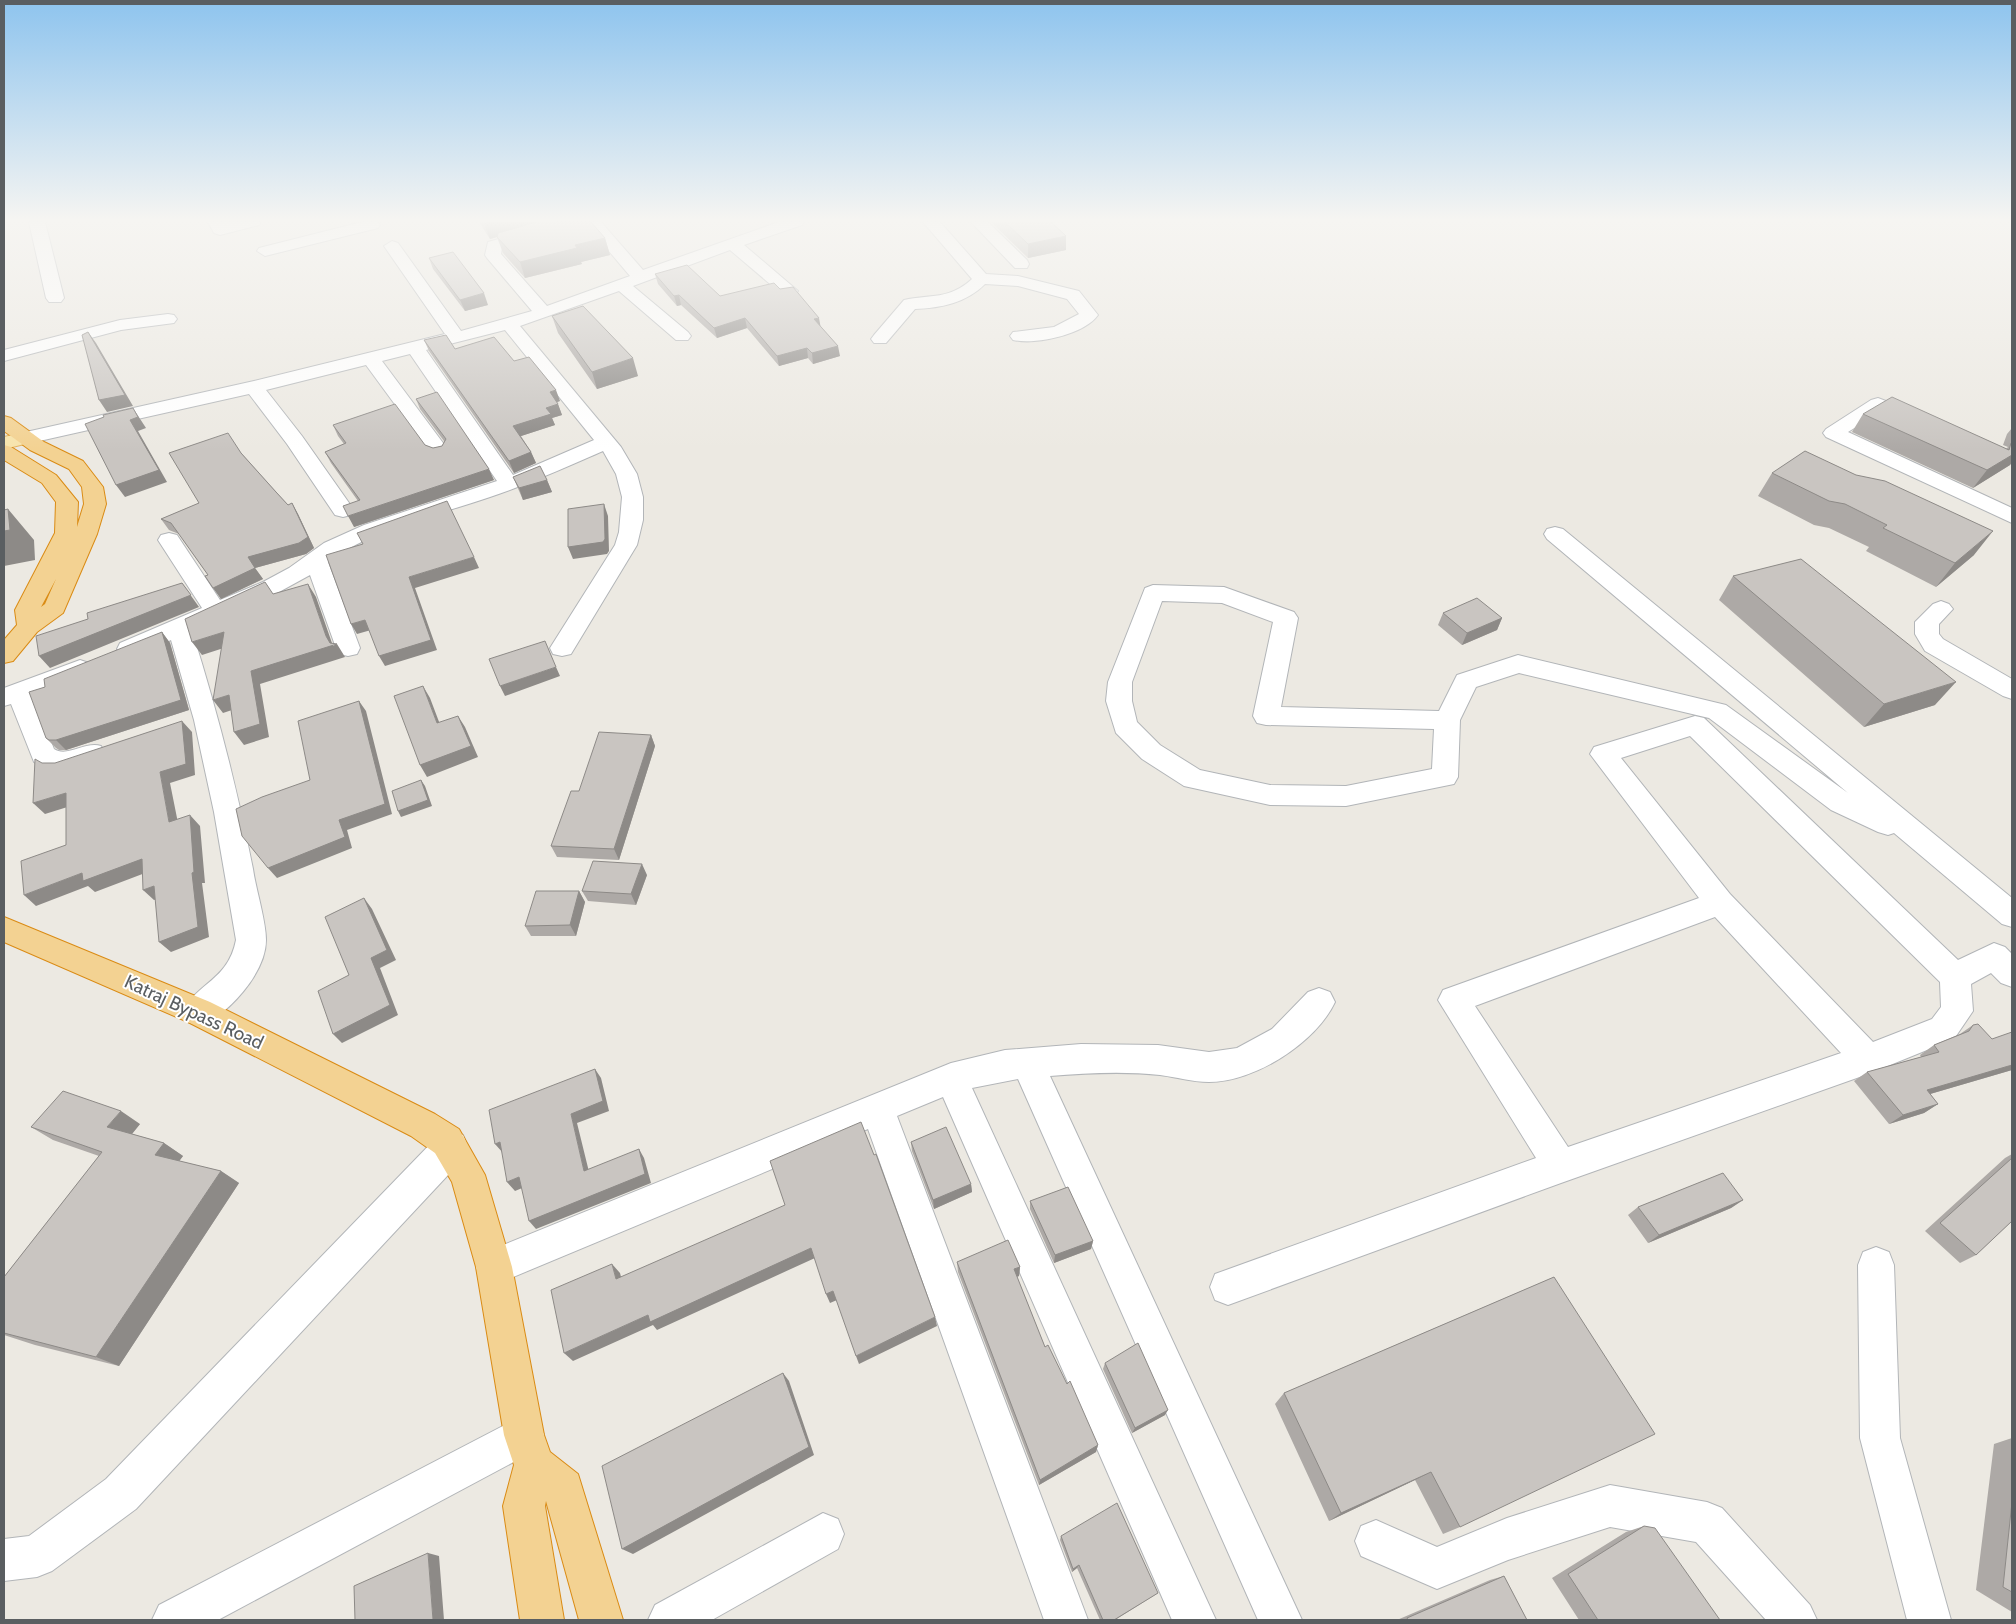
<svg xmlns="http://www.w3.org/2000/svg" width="2016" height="1624" font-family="Cabin,sans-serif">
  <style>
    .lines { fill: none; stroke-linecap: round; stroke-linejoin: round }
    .minor-casing { stroke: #b2b5b8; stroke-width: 2 }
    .major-casing { stroke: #e4b463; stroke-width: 2 }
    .highway-casing { stroke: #da8b14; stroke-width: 2 }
    .minor { fill: #fff; fill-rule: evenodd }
    .major { fill: #f7e4ac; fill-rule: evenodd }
    .highway { fill: #f3d292; fill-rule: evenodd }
    .wall { fill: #ada9a6 }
    .shaded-wall { fill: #8d8a87 }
    .building { fill: #c9c5c1; stroke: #8d8a87 }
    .labels { text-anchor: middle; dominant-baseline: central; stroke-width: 4; stroke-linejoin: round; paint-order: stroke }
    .street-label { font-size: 19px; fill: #5a5e61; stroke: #fff }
  </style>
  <rect width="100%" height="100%" fill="#ece9e2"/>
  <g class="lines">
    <!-- minor casing -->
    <g class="minor-casing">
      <path id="minor" d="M29 222H45L64 298 61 302H49L46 298Z
        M208 222H261L259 225 220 235 214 233Z
        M362 222H378L380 225 378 228 265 256 257 251 259 248Z
        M559 222H601L643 270 779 222H804L802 225 744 245 798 291 795 295H783L730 250 633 286 688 332 691 336 688 340H676L619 291 520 326 621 447 637 474 643 497V520L637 545 571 654 562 656 553 654 550 648 615 545 619 532 622 497 616 474 603 451C566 467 529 484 490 497 438 515 372 529 328 562L360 648 357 654 348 656 339 654 336 648 310 575 279 592 192 631C217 710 237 788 253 869 256 890 266 921 266 940 266 973 228 1015 199 1026L188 1022 183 1012C197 982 228 981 236 940L214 812 194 720 171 640 138 655 129 657 120 655 117 649 120 643 202 608 158 540 161 535 169 533 177 535 220 600 263 582 289 568 324 543 364 525 497 481 410 354 382 361 449 451 446 455 439 457 432 455 366 365 266 390 302 436 354 510 351 515 343 517 335 515 287 444 249 394 26 444 19 442 16 438 19 434 26 432 254 381 445 334 384 246 392 241 398 243 461 331 532 311 487 258 485 255 488 242ZM586 224 630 276 547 306 501 254 502 248ZM505 330 594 440 513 475 426 350Z
        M923 222H940L986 274 1018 276 1079 291 1098 315C1084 335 1035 345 1013 340L1010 336 1013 332 1054 327 1079 314 1067 299 1018 286 985 284C966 303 941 308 915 309L886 343H874L871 339 874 335 904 300C931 294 949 300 972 279Z
        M971 222H988L1027 260 1029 264 1027 268H1015Z
        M168 314 174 315 177 319 174 323 121 330 4 361V350L120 320Z
        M1878 398 1920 414 1923 418 1920 422H1906L1880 412 1848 432 2012 508V523L1826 437 1823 433 1826 429 1871 400Z
        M1555 527 1563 529 2012 898V927L2002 924 1894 833 1888 835 1878 832 1831 810 1709 718 1519 673 1476 687 1460 720 1458 777 1454 784 1346 806 1270 805 1184 786 1142 759 1116 733 1106 701 1108 682 1145 588 1153 585 1224 587 1294 612 1298 618 1281 707 1439 711 1457 675 1518 655 1726 705 1848 793 1547 539 1544 534 1547 529ZM1162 601 1222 603 1273 622 1253 716 1257 723 1266 725 1434 729 1432 769 1346 786 1270 785 1200 770 1160 745 1137 722 1132 701V682Z
        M1941 601 1949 604 1953 609 1939 624V634L1943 639 2012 679V699L2003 696 1925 651 1915 634V622L1933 604Z
        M80 660 89 663 92 669 89 675 33 696 54 749C67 758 85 741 101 746L105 753 101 760C77 769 57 779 34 762L11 704 4 706V688Z
        M1695 716 1704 718 1958 960 1994 943 2005 947 2012 954V987L2001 983 1991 973 1971 984 1973 1011 1954 1039 1868 1074 1561 1183 1228 1305 1215 1300 1210 1287 1215 1274 1536 1158 1438 1000 1443 990 1699 898 1590 754 1594 747ZM1690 736 1940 982 1941 1007 1932 1019 1873 1042 1730 894 1621 758ZM1715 917 1841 1053 1568 1147 1475 1006Z
        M1319 988 1330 992 1335 1002C1316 1043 1254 1082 1209 1082 1192 1082 1176 1077 1160 1075 1124 1071 1086 1073 1050 1076L1302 1620H1258L1018 1079 972 1088 1216 1620H1172L943 1097 897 1116 1088 1620H1044L868 1129 494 1285 481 1280 476 1267 481 1254 951 1063 1005 1050 1081 1044 1158 1045 1209 1052 1237 1048 1272 1029 1308 992Z
        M451 1130 463 1135 468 1147 463 1159 136 1509 52 1571 37 1577 4 1581V1539L29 1536 106 1479 439 1135Z
        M1876 1247 1889 1252 1894 1265 1900 1438 1951 1620H1907L1860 1438 1858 1265 1863 1252Z
        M524 1415 538 1421 544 1435 538 1449 218 1620H152L159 1605Z
        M1610 1485 1707 1502 1722 1508 1810 1605 1817 1620H1766L1696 1542 1610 1527 1508 1560 1437 1589 1361 1556 1355 1541 1361 1526 1376 1520 1437 1547 1507 1518Z
        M823 1513 838 1519 844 1534 838 1549 712 1620H648L655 1605Z"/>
    </g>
    <!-- major casing -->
    <g class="major-casing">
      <path id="major" d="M26 432 33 434 36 438 33 442 4 449V437Z"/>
    </g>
    <!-- highway casing -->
    <g class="highway-casing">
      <path id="highway" d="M4 416 11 418 44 442 83 461 103 487 106 504 97 534 63 613 37 632 13 661 4 663V640L17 625 15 610 55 533 56 502 42 483 4 460V445L11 447 56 475 78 502 77 527 84 504 82 487 69 469 30 450 4 431ZM56 579 45 604 41 607Z
        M4 917 210 1002 435 1114 459 1129 485 1175 512 1267 544 1435 550 1452 578 1474 623 1620H579L546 1501 545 1506 564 1620H520L503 1506 514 1465 504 1435 476 1267 452 1182 435 1153 411 1136 188 1022 4 942Z"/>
    </g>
    <!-- minor -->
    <use href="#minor" class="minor"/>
    <!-- major -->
    <use href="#major" class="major"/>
    <!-- highway -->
    <use href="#highway" class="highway"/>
  </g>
  <!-- wall -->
  <path class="wall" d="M479 222H591L605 238 610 255 581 262 582 264 525 278 503 253 497 237 490 239Z
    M991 222H1051L1066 250 1028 258Z
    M429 258 488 305 465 311 433 269Z
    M655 274 720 296 780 289 820 326 840 356 813 364 808 358 779 366 747 328 717 338 681 305 677 306 658 284Z
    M552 316 638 376 597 389 558 333Z
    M424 340 455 349 560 401 557 402 562 415 552 418 555 425 521 436 531 452 536 463 514 473 429 351Z
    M416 399 494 480 354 527 358 501 331 463 325 452 344 444 338 436 333 425 425 445 433 448 442 446 444 441 420 409Z
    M1863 414 2006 449 2008 447 2003 445 2007 434 2012 428V462L2010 465 1973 488 1852 432Z
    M241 453 288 505 292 503 298 514 314 548 306 554 255 568 263 579 221 599 208 575 179 534 169 530 161 519 199 503Z
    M1772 473 1974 555 1936 587 1866 551 1869 547 1829 528 1814 525 1758 496Z
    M513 477 547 480 552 492 523 500Z
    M1733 576 1935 705 1864 727 1719 600Z
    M1443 613 1502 618 1497 630 1462 645 1438 625Z
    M162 632 170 643 189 710 66 750H59L56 748 46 738 45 687Z
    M651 735 655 746 619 860 557 857 551 846Z
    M647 875 636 905 588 901 582 891Z
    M579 891 585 902 576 936H531L525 926Z
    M1973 1025 2012 1070 1930 1094 1938 1104 1924 1113 1889 1124 1854 1081 1867 1072 1921 1057 1920 1055 1934 1045 1960 1034Z
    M140 1124 132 1134 164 1143 183 1156 179 1161 221 1171 239 1183 119 1366 35 1345 4 1335V1277L99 1156 53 1140 31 1127Z
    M911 1142 971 1184 972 1192 934 1209 912 1151Z
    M2012 1154V1221L1976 1255 1960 1263 1925 1231 2005 1158Z
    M1743 1200 1731 1208 1648 1243 1628 1215 1638 1207Z
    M1030 1201 1093 1241 1091 1249 1054 1263 1030 1209Z
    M957 1262 1020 1267 1019 1276 1017 1277 1045 1347 1067 1384 1098 1445 1096 1452 1039 1485 958 1272Z
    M1554 1277 1460 1527 1443 1534 1415 1480 1329 1521 1275 1404 1284 1393Z
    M1105 1363 1165 1415 1132 1433 1103 1369Z
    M2012 1438V1612L1976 1590 1994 1444Z
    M1644 1526 1720 1620H1579L1552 1578 1626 1532Z
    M1061 1536 1158 1593 1115 1620H1100L1077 1568 1072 1572 1060 1540Z
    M1504 1576 1527 1620H1397L1490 1580Z"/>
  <!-- shaded-wall -->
  <path class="shaded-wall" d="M487 222H550L490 239 484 223Z
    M1066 236V250L1028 258V244Z
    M605 238 610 255 581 262 582 264 525 278 520 262 575 245Z
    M484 293 488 305 465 311 460 300Z
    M679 295 681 305 677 306 674 296Z
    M745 318 747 328 717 338 714 328Z
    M819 318 821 329 814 319Z
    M88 332 96 343 133 406 107 412 99 400Z
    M838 346 840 356 813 364 812 353Z
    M807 348 808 358 779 366 777 356Z
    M633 358 638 376 597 389 592 372Z
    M556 390 560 401 554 403 550 392Z
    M558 404 562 415 552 418 555 425 518 437 513 426 546 408Z
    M133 408 146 428 138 431 167 482 125 497 116 485 130 420Z
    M531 452 536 463 514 473 509 461Z
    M2012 455V462L2010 465 1973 488 1987 470Z
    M489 469 494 480 354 527 348 516Z
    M547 480 552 492 523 500 519 488Z
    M292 503 298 514 314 548 306 554 255 568 263 579 221 599 213 588 248 557Z
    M604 504 608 516 609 551 607 554 573 559 568 547Z
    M8 509 34 540 35 560 4 566V531Z
    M1993 531 1974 555 1936 587 1955 563Z
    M474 557 479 568 415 588 437 650 385 666 379 656 409 577Z
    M182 583 199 607 50 668 39 656Z
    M308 584 316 597 333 646 337 644 345 657 260 684 269 737 244 745 234 732 251 671 326 636Z
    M1502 618 1497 630 1462 645 1467 633Z
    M365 620 371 630 357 634 351 624Z
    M162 632 170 643 189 710 66 750 56 740Z
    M224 632 233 645 202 655 192 642Z
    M556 667 560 676 505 696 500 686Z
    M1956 682 1935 705 1864 727 1884 704Z
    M423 686 430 698 444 735 437 723Z
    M229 695 238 708 223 713 213 700Z
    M359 701 366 711 392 814 347 830 352 848 277 878 268 868 339 820Z
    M458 716 465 727 478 757 427 777 420 765Z
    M182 721 192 732 195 775 170 783 180 833 169 822 160 772Z
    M651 735 655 746 619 860 614 849Z
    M421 780 425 786 432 806 401 817 398 811Z
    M66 793 77 804 45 814 33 803Z
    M190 815 200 826 205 883H202L209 937 171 952 159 942 192 873Z
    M142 859 153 870 95 892 88 886 36 906 24 895 82 873Z
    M642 864 647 875 636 905 631 894Z
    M154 886 165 897 154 900 143 890Z
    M579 891 585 902 576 936 570 925Z
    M364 898 372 909 396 960 380 968 398 1015 342 1043 333 1034 371 958Z
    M2012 1065V1070L1913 1099 1927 1090Z
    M595 1069 601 1078 609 1111 577 1123 591 1180 584 1171 571 1114Z
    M1938 1104 1924 1113 1889 1124 1903 1115Z
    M121 1111 140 1124 127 1140 107 1127Z
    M500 1142 503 1153 495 1144Z
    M164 1143 183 1156 174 1168 155 1155Z
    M639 1149 644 1158 651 1183 536 1229 529 1221Z
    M221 1171 239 1183 119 1366 96 1357Z
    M519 1177 527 1186 515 1191 507 1182Z
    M971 1184 972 1192 934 1209 933 1200Z
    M1743 1200 1731 1208 1648 1243 1659 1235Z
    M1093 1241 1091 1249 1054 1263 1055 1255Z
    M811 1248 815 1258 657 1330 653 1325 573 1361 564 1353 648 1315Z
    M612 1264 620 1273 624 1288 616 1279Z
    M1020 1267 1019 1276 1013 1278 1014 1269Z
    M833 1291 837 1300 830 1303 826 1294Z
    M935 1317 937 1326 859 1364 856 1356Z
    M783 1373 789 1381 814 1455 633 1554 622 1549Z
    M1168 1410 1165 1415 1132 1433 1135 1428Z
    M1098 1445 1096 1452 1039 1485 1040 1480Z
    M1431 1472 1415 1480 1329 1521 1341 1513Z
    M428 1553 439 1556 444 1620H433Z
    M1079 1565 1077 1568 1072 1572 1073 1569Z"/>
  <!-- building -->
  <path class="building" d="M537 222H591L605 238 575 245 577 248 520 262 497 237 498 233Z
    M1005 222H1051L1066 236 1028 244Z
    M453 252 484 293 460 300 429 258Z
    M687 265 720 296 774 283 780 289 793 287 819 318 814 319 838 346 812 353 807 348 777 356 745 318 714 328 679 295 674 296 655 274Z
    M583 306 633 358 592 372 552 316Z
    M88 332 125 395 99 400 82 335Z
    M446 335 455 349 494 337 514 361 529 357 556 390 550 392 558 404 546 408 551 414 513 426 531 452 509 461 424 340Z
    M437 392 489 469 348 516 343 506 360 500 325 452 346 443 333 425 395 404 425 445 433 448 442 446 446 439 416 399Z
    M1892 397 2009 450 2011 443H2012V455L1987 470 1863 414Z
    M133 408 138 417 130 420 159 470 116 485 85 424 104 417 103 415Z
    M228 433 241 453 276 492 288 505 292 503 308 537 299 543 248 557 255 568 213 588 205 576 208 575 171 523 161 519 199 503 169 453Z
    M1805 451 1856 475 1885 481 1993 531 1955 563 1883 528 1887 525 1845 504 1829 501 1772 473Z
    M540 466 547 480 519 488 513 477Z
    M447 501 474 557 409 577 431 640 379 656 365 620 351 624 326 555 363 544 357 533 360 532Z
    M604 504 605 539 603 542 568 547V509Z
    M8 509 10 530 4 531V510Z
    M1801 559 1956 682 1884 704 1733 576Z
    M265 582 273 594 308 584 326 636 330 643 337 644 251 671 260 724 234 732 229 695 213 700 224 632 192 642 185 619Z
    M182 583 191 595 39 656 36 636 88 619 87 613Z
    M1477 598 1502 618 1467 633 1443 613Z
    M162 632 181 700 56 740H49L46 738 29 692 45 687 44 679Z
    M545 641 556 667 500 686 489 659Z
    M423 686 437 723 458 716 471 746 420 765 394 696Z
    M359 701 385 804 339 820 345 837 268 868 242 836 236 809 262 797 310 780 298 721Z
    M182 721 186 764 160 772 169 822 190 815 194 872 192 873 198 927 159 942 154 886 143 890 142 859 83 881 82 873 24 895 21 861 66 845V793L33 803 35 759 42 763H55Z
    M599 732 651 735 614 849 551 846 571 791H579Z
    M421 780 428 800 398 811 392 791Z
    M593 861 642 864 631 894 582 891Z
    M536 891H579L570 925 525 926Z
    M364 898 387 950 371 958 390 1005 333 1034 318 991 349 975 325 917Z
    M1978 1024 1992 1039 2012 1032V1065L1927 1090 1938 1104 1903 1115 1867 1072 1939 1052 1934 1045 1969 1031 1973 1025Z
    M595 1069 603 1101 571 1114 584 1171 639 1149 645 1174 529 1221 519 1177 507 1182 500 1142 495 1144 489 1110Z
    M63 1091 121 1111 107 1127 164 1143 155 1155 221 1171 96 1357 4 1333V1277L102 1152 31 1127Z
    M861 1122 874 1155 876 1154 935 1317 856 1356 833 1291 826 1294 811 1248 650 1322 648 1315 564 1353 551 1290 612 1264 616 1279 785 1205 770 1161Z
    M946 1127 971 1184 933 1200 911 1142Z
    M2012 1158V1221L1976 1255 1940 1223Z
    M1723 1173 1743 1200 1659 1235 1638 1207Z
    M1068 1187 1093 1241 1055 1255 1030 1201Z
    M1008 1240 1020 1267 1014 1269 1045 1347 1048 1345 1067 1384 1070 1381 1098 1445 1040 1480 957 1262Z
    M1554 1277 1655 1434 1460 1527 1431 1472 1341 1513 1284 1393Z
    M1138 1343 1168 1410 1135 1428 1105 1363Z
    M783 1373 809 1447 622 1549 602 1466Z
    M2012 1502V1592L2003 1587Z
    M1117 1503 1158 1593 1114 1620H1103L1079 1565 1073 1569 1061 1536Z
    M1644 1526 1655 1528 1720 1620H1598L1568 1574Z
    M428 1553 433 1620H355L354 1586Z
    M1504 1576 1527 1620H1408L1407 1618Z"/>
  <!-- sky -->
  <linearGradient id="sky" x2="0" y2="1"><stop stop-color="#8ec4ee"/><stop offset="0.49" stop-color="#f6f5f2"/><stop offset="1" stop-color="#f6f5f2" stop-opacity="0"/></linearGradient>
  <rect width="2016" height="450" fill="url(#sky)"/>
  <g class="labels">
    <!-- street labels -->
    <g class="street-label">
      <text transform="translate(194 1012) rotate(25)">Katraj Bypass Road</text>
    </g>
  </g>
  <!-- border -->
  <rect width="2016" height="1624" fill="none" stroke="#5a5e61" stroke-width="10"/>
</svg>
